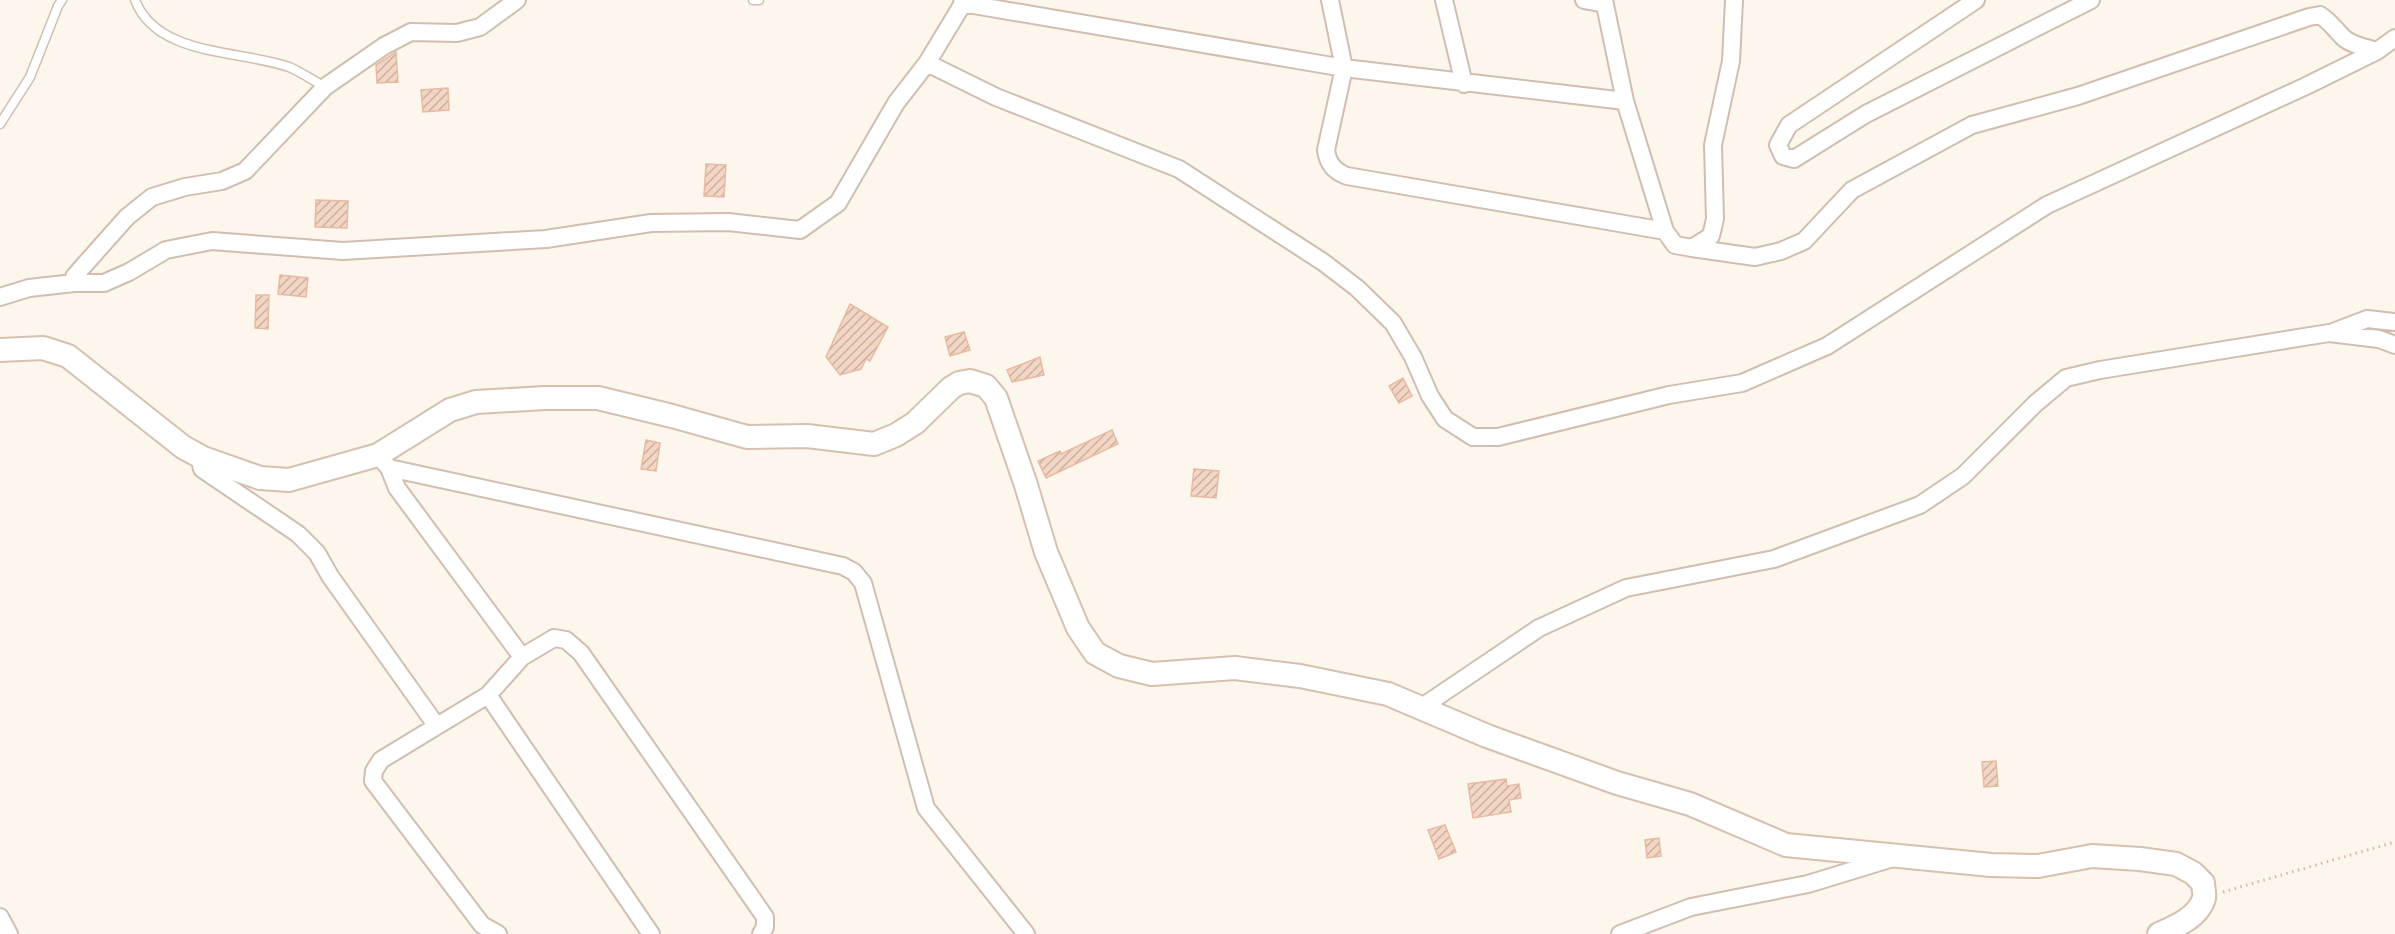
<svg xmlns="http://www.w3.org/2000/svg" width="2395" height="934" font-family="'Varela Round',sans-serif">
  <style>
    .building { fill: url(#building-hatch); stroke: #e6bba3; stroke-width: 1.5 }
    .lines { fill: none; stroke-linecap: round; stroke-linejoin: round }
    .service-casing { stroke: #d1beb0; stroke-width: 11 }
    .minor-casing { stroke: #d1beb0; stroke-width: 20 }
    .secondary-casing { stroke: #d6c0b0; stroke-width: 26 }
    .path { stroke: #d9b8a5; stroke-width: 3; stroke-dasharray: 1.5 4.5; stroke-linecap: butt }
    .service { stroke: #fff; stroke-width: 8 }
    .minor { stroke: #fff; stroke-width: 16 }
    .secondary { stroke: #fff; stroke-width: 22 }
  </style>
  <defs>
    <pattern id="building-hatch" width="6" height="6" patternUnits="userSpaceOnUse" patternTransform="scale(1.5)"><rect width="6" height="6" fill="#f3d5c3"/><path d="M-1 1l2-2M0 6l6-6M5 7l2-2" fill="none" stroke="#cab0a1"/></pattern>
  </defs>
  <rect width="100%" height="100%" fill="#fdf6ec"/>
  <!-- building -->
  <path class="building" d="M396 52 398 82 377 83 376 65Z
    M448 88 449 110 423 112 421 90Z
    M706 164 726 165 724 197 704 196Z
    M316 200 348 201 347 228 315 227Z
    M280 275 308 278 306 297 278 294Z
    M256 295H269L268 329 255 328Z
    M850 304 888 327 870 361 866 359 861 369 840 375 826 357Z
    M964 332 970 350 950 356 945 337Z
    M1040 357 1044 375 1012 382 1007 370Z
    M1403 378 1412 396 1399 403 1389 386Z
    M1112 430 1118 444 1046 478 1038 461 1060 451 1061 454Z
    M646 440 660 443 656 471 641 469Z
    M1194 469 1219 471 1216 498 1191 496Z
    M1996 761 1998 786 1984 787 1982 762Z
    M1506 779 1507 786 1519 784 1521 798 1509 800 1511 812 1473 818 1468 784Z
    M1445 825 1456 852 1439 859 1428 830Z
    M1659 838 1661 856 1647 858 1645 840Z"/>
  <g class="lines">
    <!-- service casing -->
    <g class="service-casing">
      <path id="service" d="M135 0C157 57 241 50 289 67 301 72 314 81 325 87
        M753 0H759
        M0 124 30 77 58 6 62 0"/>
    </g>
    <!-- minor casing -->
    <g class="minor-casing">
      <path id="minor" d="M1330 0 1344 68 1326 150C1328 164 1334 171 1347 176L1665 231
        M1444 0 1464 84
        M1584 0 1605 4
        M1604 0 1625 101 1665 231 1675 245 1692 248 1711 236 1715 219 1713 145 1731 61 1734 0
        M1976 0 1789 125 1778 145 1783 156 1794 159 1866 114 2091 0
        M962 3 1344 68 1625 101
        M927 63 996 97 1179 169 1323 262 1357 288 1393 323 1413 357 1430 396 1445 419 1473 437H1498L1669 395 1742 383 1827 346 2047 205 2306 86 2377 51 2395 38
        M1692 248 1755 257 1781 251 1804 241 1852 190 1972 125 2078 96 2309 17 2320 15C2332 23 2336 31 2345 39 2354 46 2367 48 2377 51
        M74 283H104L129 272 166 250 212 241 343 251 546 239 651 223 728 222 800 230 838 203 896 103 927 63 965 0
        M0 297 29 288 74 283V277L79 271 127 217 152 197 185 187 222 181 245 171 325 87 384 46 411 32 457 33 480 27 517 0
        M2333 332 2367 319 2395 322
        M378 455 389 468 843 566 854 572 863 583 926 808 1026 934
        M203 458 201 464 202 469 298 534 317 553 330 576 436 725
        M389 468 397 488 522 657
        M488 695 651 934
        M1422 707 1539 628 1626 588 1774 559 1920 505 1963 476 2036 403 2066 378 2100 370 2329 333 2379 339 2395 345
        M0 917 9 934
        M498 934 482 925 373 781 374 771 381 760 488 695 522 657 554 638 566 640 581 653 765 917V927L761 934
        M1620 934 1691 907 1808 884 1893 858"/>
    </g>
    <!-- secondary casing -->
    <g class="secondary-casing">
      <path id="secondary" d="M0 350 43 348 68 356 183 447 203 458 260 478 289 480 378 455 450 410 476 402 545 398H598L672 416 747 437 807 436 874 444 896 435 915 423 951 388 959 383 970 381 986 386 996 398 1026 485 1046 552 1078 628 1095 653 1119 666 1152 674 1235 668 1300 676 1388 694 1487 736 1617 783 1690 804 1786 845 1991 865 2038 866 2092 856 2140 859 2176 864 2193 873 2203 883C2203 887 2205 894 2204 898 2199 917 2175 927 2159 934"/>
    </g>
    <!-- path -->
    <path class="path" d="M2223 892 2395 842"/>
    <!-- service -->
    <use href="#service" class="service"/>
    <!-- minor -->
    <use href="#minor" class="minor"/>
    <!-- secondary -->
    <use href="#secondary" class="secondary"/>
  </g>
</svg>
